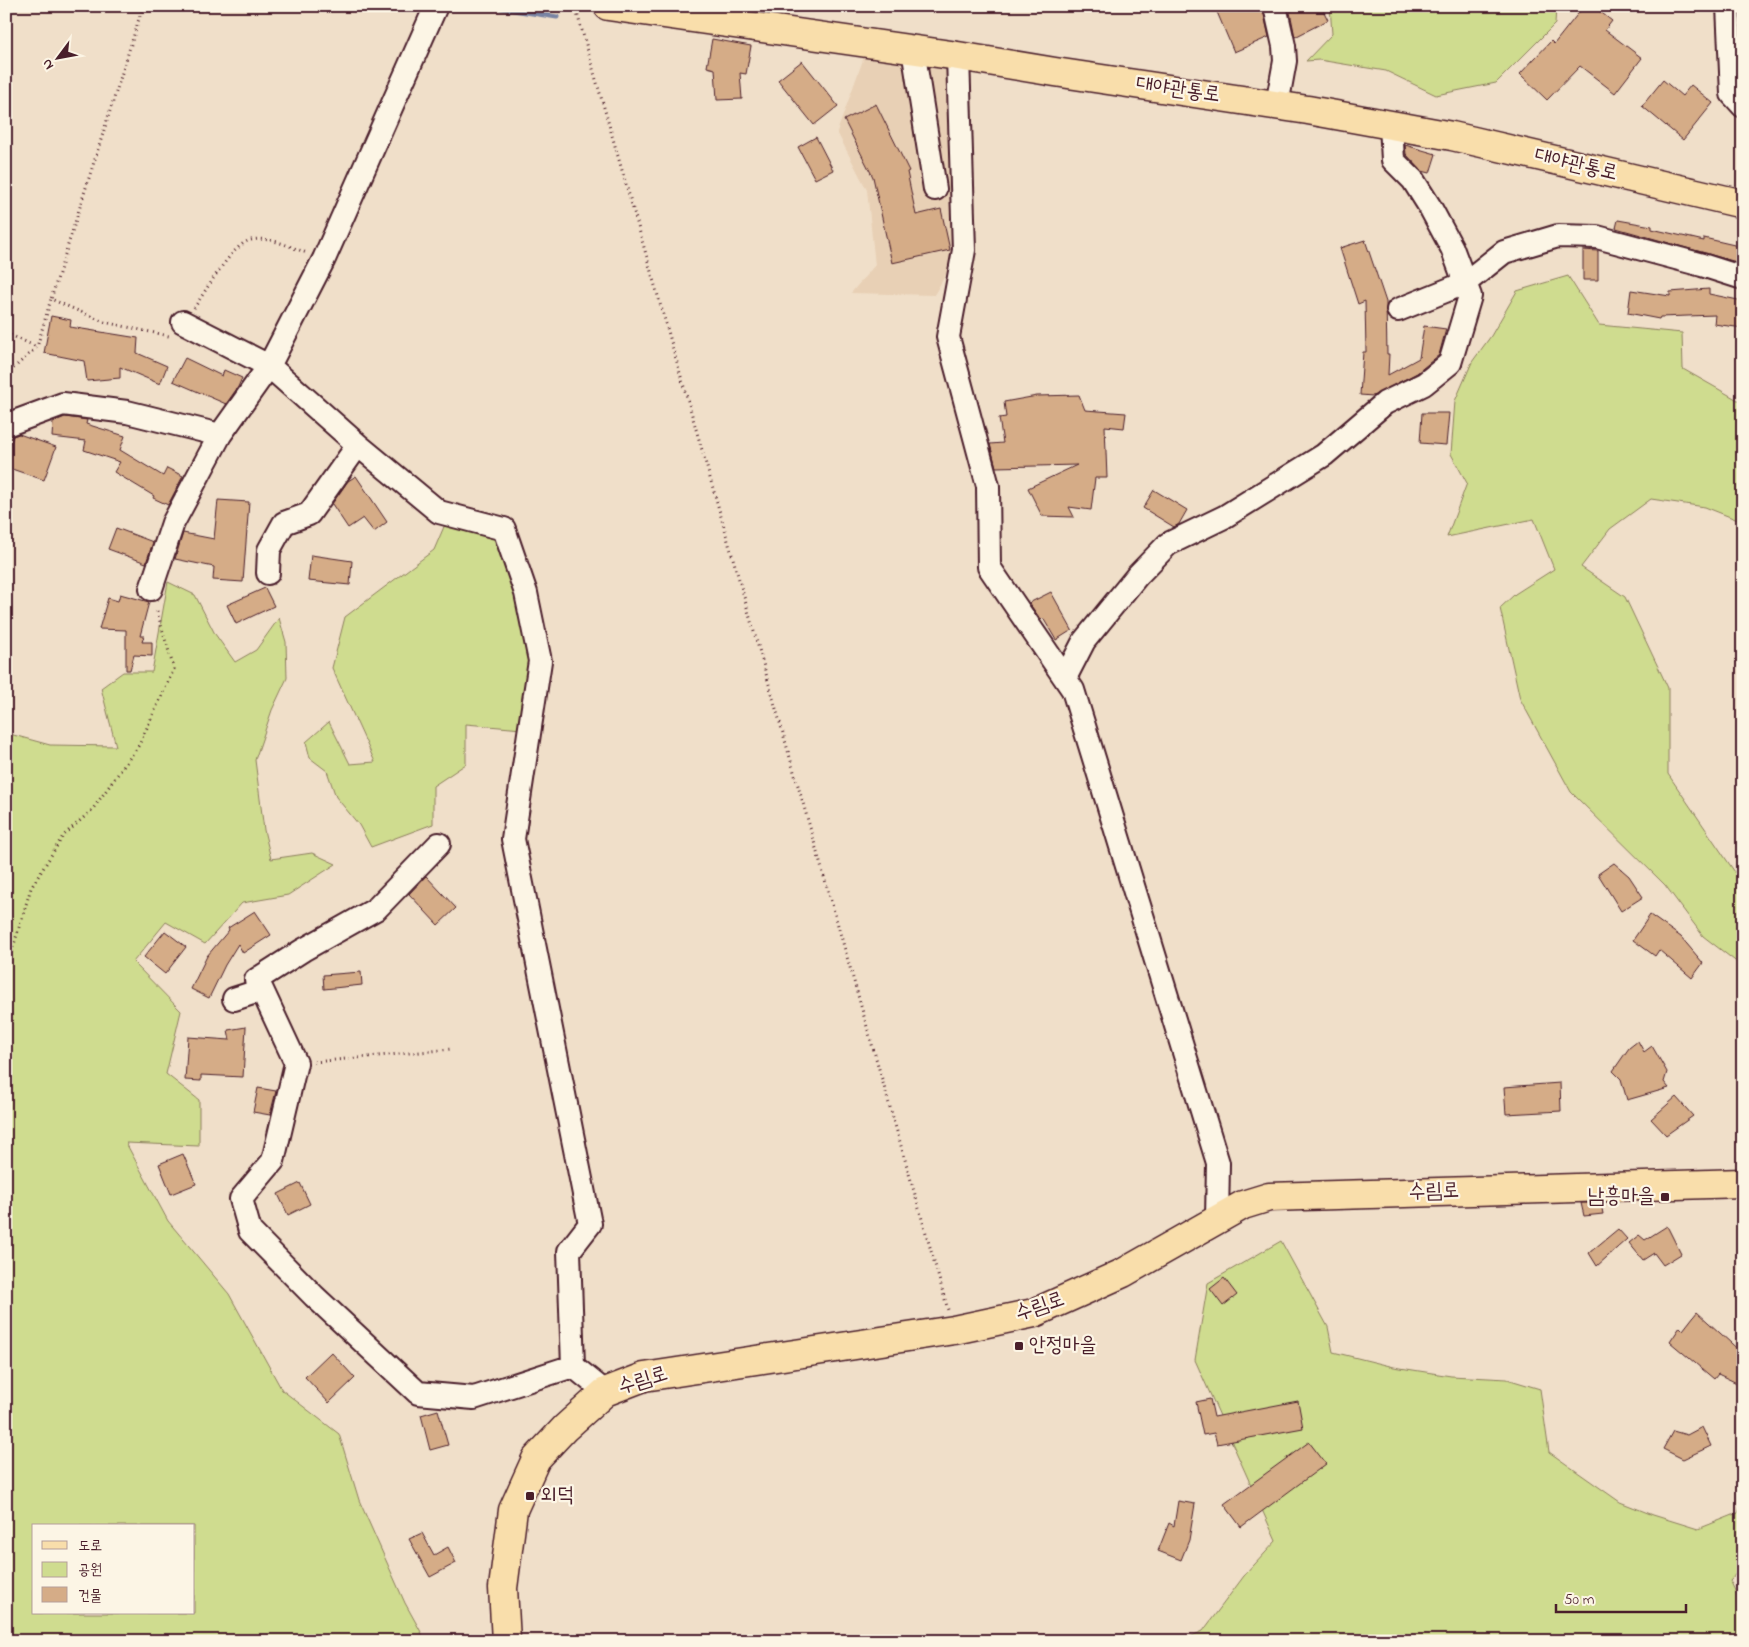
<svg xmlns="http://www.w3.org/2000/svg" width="1749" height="1647" font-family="'Indie Flower','Poor Story',sans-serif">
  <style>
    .built { fill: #e8d0b5 }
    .green { fill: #cfdc8f; stroke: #8c7e5d; fill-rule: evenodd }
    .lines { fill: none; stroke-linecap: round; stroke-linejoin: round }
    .stream { stroke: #7984a3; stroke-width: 5 }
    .building { fill: #d5ac87; stroke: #4a1f2b }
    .minor-casing { stroke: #4a1f2b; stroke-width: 26 }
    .major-casing { stroke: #4a1f2b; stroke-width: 31 }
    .path { stroke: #4a1f2b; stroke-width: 3; stroke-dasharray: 1 4; stroke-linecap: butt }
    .minor { stroke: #fcf5e5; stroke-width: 22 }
    .major { stroke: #f9deab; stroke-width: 28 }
    .poi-dot { fill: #4a1f2b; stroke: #fcf5e5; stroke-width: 2 }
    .labels { text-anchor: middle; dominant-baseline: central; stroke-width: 4.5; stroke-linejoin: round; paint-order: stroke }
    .street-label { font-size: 21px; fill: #4a1f2b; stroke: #fcf5e5 }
    .poi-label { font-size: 21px; fill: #4a1f2b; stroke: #fcf5e5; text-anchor: start }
  </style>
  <rect width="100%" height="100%" fill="#f0dfc9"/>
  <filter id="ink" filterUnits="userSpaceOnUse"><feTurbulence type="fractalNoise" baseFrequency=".02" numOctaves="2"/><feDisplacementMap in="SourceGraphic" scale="10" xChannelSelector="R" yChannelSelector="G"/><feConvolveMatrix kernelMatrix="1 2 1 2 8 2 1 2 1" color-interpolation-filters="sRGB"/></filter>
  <g filter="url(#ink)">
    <!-- built -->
    <path class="built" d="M864 57 946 66 952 264 934 295 851 293 875 265 867 190 837 132Z"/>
    <!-- green -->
    <path class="green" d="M1330 6H1556L1555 24 1496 83 1436 95 1386 71 1319 60 1306 61 1332 34Z
      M1568 276 1599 325 1682 333 1683 369 1743 403V522L1705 507 1651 499 1610 529 1581 567 1625 597 1668 688V774L1743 884V967L1703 936 1665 885 1571 792 1520 699 1500 608 1515 594 1554 569 1534 519 1447 537 1467 483 1451 454 1455 401 1472 362 1491 336 1517 291Z
      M446 522 488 534 503 544 532 655 522 729 466 724V764L433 786V824L371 847 359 825 336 797 327 771 310 758 306 742 329 722 350 764 375 762 332 668 345 617 434 550Z
      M168 582 195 595 215 634 235 662 256 650 279 618 286 642 287 678 272 710 255 760 264 830 271 859 312 853 336 864 288 895 242 903 205 944 166 922 133 962 181 1011 166 1074 199 1100V1146L126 1143 168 1221 229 1294 282 1390 339 1434 359 1500 405 1603 426 1641H6V733L50 745 116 746 101 688 123 672H152ZM34 1526H194V1613H34Z
      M1281 1241 1328 1327 1333 1352 1394 1367 1451 1376 1507 1379 1540 1389 1549 1452 1620 1502 1653 1515 1698 1529 1738 1513 1743 1500V1566L1730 1580 1743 1608V1641H1181L1203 1631 1244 1576 1276 1541 1195 1360 1208 1283Z"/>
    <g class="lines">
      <!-- stream -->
      <path class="stream" d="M489 6 557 17"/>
    </g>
    <!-- building -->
    <path class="building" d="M1232 6H1262L1269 37 1234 52 1217 12Z
      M1300 6H1321L1328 20 1295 37 1290 12Z
      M1584 6H1593L1612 21 1605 30 1642 58 1615 93 1580 66 1547 100 1520 74 1551 41 1554 44Z
      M712 39 751 46 746 74 740 73 742 99 717 100 715 69 707 67Z
      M802 61 838 106 814 125 778 80Z
      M1663 80 1682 96 1691 85 1713 103 1683 140 1642 106Z
      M876 104 909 171 907 172 916 215 941 209 950 250 892 263 873 177 844 120Z
      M816 137 833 170 815 179 798 147Z
      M1405 145 1436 154 1430 173 1422 171 1406 154Z
      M1618 220 1652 226V229L1704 241V238L1743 247 1740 263 1616 228Z
      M1365 240 1386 302 1387 354H1389L1388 375 1419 358 1424 326 1446 329 1439 355 1417 373 1373 396 1360 395 1363 352H1366L1365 301 1358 304 1340 248Z
      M1583 250 1598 251V280H1583Z
      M1709 289V294L1743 301V328L1714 324 1715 315 1660 317 1659 319 1628 313 1631 290 1670 296V292Z
      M51 316 71 320 70 327 138 338 137 353 167 366 160 384 120 367V378L87 381 84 361 44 353Z
      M185 358 222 376 224 370 242 378 238 387 226 404 173 381Z
      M1079 395 1085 410 1126 413 1124 428 1105 426 1107 478H1095L1091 510 1069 507 1074 517 1042 516 1028 488 1077 465 996 467 990 444 1003 443 999 418 1006 417 1004 402 1037 396Z
      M1422 413H1449L1446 445 1420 443Z
      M65 417 87 420 86 424 125 436 120 450 163 476 167 468 183 476 168 505 153 498 154 496 114 472 120 462 84 450 86 441 52 437 53 422Z
      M19 434 56 447 44 480 6 467V458L13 436Z
      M356 476 387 522 374 532 363 518 348 528 332 504 348 481Z
      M1154 490 1187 510 1179 524 1174 527 1143 508Z
      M218 500 249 502 243 582 213 580 214 567 175 559 183 533 214 539Z
      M116 528 153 542 146 563 108 549Z
      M311 555 352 561 350 585 308 581Z
      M265 588 274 606 236 624 227 605Z
      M1051 592 1072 630 1056 640 1043 618 1041 620 1029 603Z
      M120 594 149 602 140 636H144L142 642H152V656L134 655 130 670H126V630L99 629 108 598 118 601Z
      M1614 863 1629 876 1643 897 1621 911 1598 874Z
      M426 876 456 908 438 925 409 894Z
      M255 911 271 935 243 953 238 944 225 965 209 998 191 989 207 956 229 930 228 928Z
      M1650 915 1681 937 1703 963 1692 978 1659 950 1655 956 1633 940Z
      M165 931 186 947 165 974 144 957Z
      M361 972 362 985 324 989 323 975Z
      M246 1027 243 1077 201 1075V1081L185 1080 188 1037 230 1040 228 1030Z
      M1638 1041 1644 1052 1652 1046 1667 1072 1664 1082 1669 1088 1627 1100 1621 1079 1613 1071 1629 1048Z
      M1560 1083 1561 1111 1506 1114 1504 1087Z
      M258 1088 276 1091 270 1115 253 1112Z
      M1676 1097 1693 1116 1666 1135 1651 1119Z
      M183 1154 196 1184 171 1194 159 1164Z
      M300 1183 310 1204 288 1215 278 1194Z
      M1581 1203H1601L1603 1214 1584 1216Z
      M1667 1226 1681 1254 1663 1265 1654 1253 1643 1260 1629 1243 1639 1235 1645 1240Z
      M1618 1229 1627 1239 1597 1266 1589 1253Z
      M1224 1278 1237 1295 1223 1306 1210 1289Z
      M1697 1312 1743 1354V1386L1718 1374 1714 1379 1670 1342 1680 1327 1683 1330Z
      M331 1352 355 1378 329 1403 305 1377Z
      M1210 1399 1214 1417 1298 1401 1303 1428 1217 1444 1214 1433 1203 1435 1196 1402Z
      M438 1410 448 1445 430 1450 421 1415Z
      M1702 1427 1711 1446 1683 1459 1663 1449 1673 1431 1687 1435Z
      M1309 1442 1326 1464 1241 1527 1224 1504Z
      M1178 1501 1195 1504 1189 1540 1181 1560 1158 1551 1169 1523 1174 1526Z
      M422 1533 434 1555 448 1547 456 1563 430 1577 409 1539Z"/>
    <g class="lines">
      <!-- minor casing -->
      <g class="minor-casing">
        <path id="minor" d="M436 6 324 259 269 366 358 445 439 512 504 529 526 593 540 661 513 839 590 1224 569 1251 573 1366 605 1392
          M1275 6 1284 46 1285 61 1277 105
          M1728 6 1732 94 1743 106
          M913 49 935 189
          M958 56 964 250 948 337 988 486 989 567 1073 690 1218 1163 1217 1219
          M1398 310 1465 283 1504 252 1558 236 1597 237 1702 265 1743 278
          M6 425 63 404 127 412 220 435
          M268 573 269 550 284 523 309 514 358 445
          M151 589 173 523 220 435 269 366 183 322
          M1065 678 1084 641 1137 576 1168 544 1224 517 1324 455 1385 403 1424 384 1450 363 1470 296 1452 248 1430 207 1413 180 1393 160 1391 125
          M439 844 376 909 303 950 256 980 262 990 296 1063 273 1161 241 1199 250 1231 314 1296 418 1393 474 1398 573 1366
          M234 999 262 990"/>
      </g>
      <!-- major casing -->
      <g class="major-casing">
        <path id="major" d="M608 6 958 56 1055 72 1308 110 1452 136 1743 204
          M506 1641 503 1588 513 1510 536 1459 565 1428 605 1392 644 1377 954 1330 1034 1313 1123 1273 1243 1205 1269 1197 1743 1183"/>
      </g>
      <!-- path -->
      <path class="path" d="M143 6 51 299 104 322 169 336
        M575 6 948 1310
        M194 308C205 292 233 243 251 240 270 236 290 247 307 253
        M6 333 37 347
        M6 375 37 347 51 299
        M6 971 31 888 63 836 92 810 139 745 174 669 156 608
        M314 1062 452 1049"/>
      <!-- minor -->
      <use href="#minor" class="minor"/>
      <!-- major -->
      <use href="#major" class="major"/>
    </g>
  </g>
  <!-- markers -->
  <g class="poi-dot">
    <rect x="1660" y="1192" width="10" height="10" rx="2.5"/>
    <rect x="1014" y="1341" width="10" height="10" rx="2.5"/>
    <rect x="525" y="1491" width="10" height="10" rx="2.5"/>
  </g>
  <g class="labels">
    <!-- street labels -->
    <g class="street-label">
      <text transform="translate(1178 90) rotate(8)">대야관통로</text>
      <text transform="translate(1576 165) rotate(13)">대야관통로</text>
      <text transform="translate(1434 1192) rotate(-2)">수림로</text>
      <text transform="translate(1040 1307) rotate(-19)">수림로</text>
      <text transform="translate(643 1381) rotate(-17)">수림로</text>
    </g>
    <!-- poi labels -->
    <g class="poi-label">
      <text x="1655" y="1197" text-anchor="end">남흥마을</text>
      <text x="1029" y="1346">안정마을</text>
      <text x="540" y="1496">외덕</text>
    </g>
  </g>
  <!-- margin -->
  <rect width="1749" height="1647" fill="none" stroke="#fcf5e5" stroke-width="25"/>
  <rect x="12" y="12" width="1724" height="1622" fill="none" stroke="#4a1f2b" stroke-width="2" filter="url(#ink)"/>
  <!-- legend -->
  <rect x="32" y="1524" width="162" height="90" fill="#fcf5e5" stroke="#b59f9b"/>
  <rect x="42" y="1541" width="25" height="8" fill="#f9deab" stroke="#b59f9b"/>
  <text x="78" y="1550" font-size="15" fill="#4a1f2b">도로</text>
  <rect x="42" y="1562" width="25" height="15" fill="#cfdc8f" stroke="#b59f9b"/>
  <text x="78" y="1574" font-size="15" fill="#4a1f2b">공원</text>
  <rect x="42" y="1587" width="25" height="15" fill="#d5ac87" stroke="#b59f9b"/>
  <text x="78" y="1600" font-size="15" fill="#4a1f2b">건물</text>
  <!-- north arrow -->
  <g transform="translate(58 58) rotate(238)" stroke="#fcf5e5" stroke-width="4" paint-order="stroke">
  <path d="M0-4L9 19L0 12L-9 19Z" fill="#4a1f2b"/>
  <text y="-8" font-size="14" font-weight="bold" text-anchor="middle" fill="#4a1f2b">N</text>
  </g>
  <!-- scale -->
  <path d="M1556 1604v8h130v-8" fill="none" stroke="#4a1f2b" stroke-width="2.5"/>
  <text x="1564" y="1604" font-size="15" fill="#4a1f2b" stroke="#fcf5e5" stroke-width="4" paint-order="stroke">50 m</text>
</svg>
